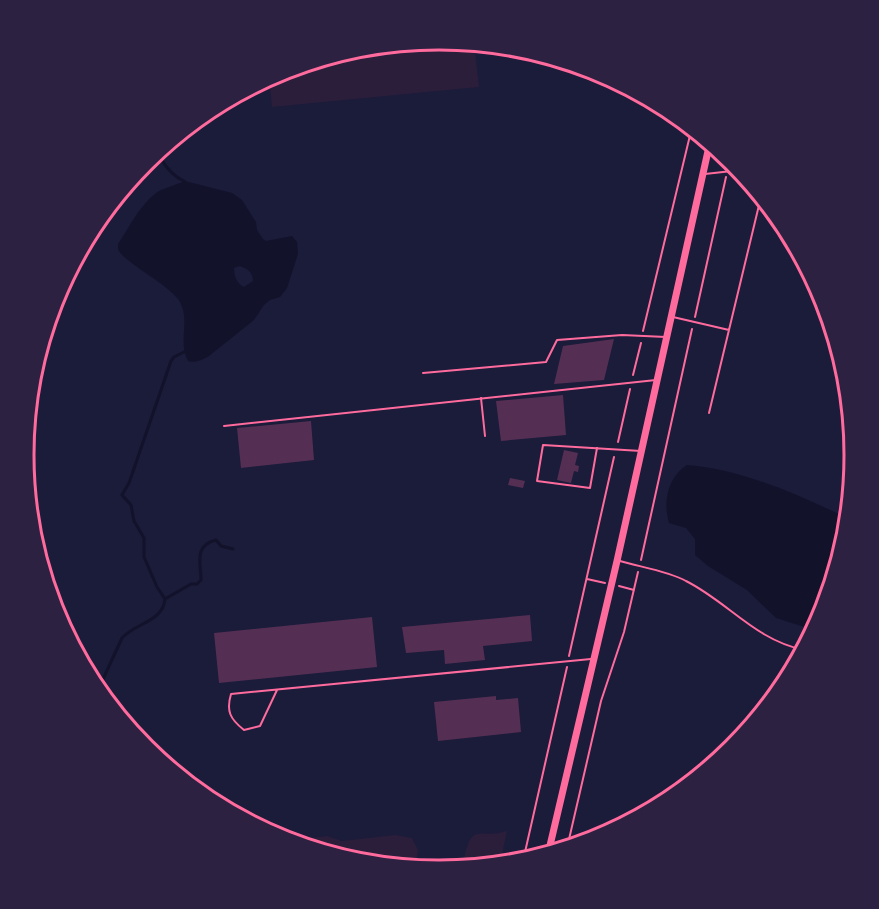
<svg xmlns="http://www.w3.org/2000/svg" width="879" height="909" font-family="Arial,sans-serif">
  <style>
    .green { fill: #2a1e3b }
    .water { fill: #12122b; fill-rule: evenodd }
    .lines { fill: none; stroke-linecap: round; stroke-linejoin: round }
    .stream { stroke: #12122b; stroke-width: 3 }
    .building { fill: #542f53 }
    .path { stroke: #ff6b9d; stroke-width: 2 }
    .service { stroke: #ff6b9d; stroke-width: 2 }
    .secondary { stroke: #ff6b9d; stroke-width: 7 }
    .rim { fill: none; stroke: #ff6b9d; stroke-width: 3 }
  </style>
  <rect width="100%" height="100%" fill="#1b1b3a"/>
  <!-- green -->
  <path class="green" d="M440 39 474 42 479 87 272 107 269 77 281 70 359 47Z
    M507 831 500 864 439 870 358 862 288 841 327 836 342 841 395 835 412 838 418 850 416 865 423 867 426 864 436 867 441 860 464 858C473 820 479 840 507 831Z"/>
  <!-- water -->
  <path class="water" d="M185 181 232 193 242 200 256 222 257 230 263 239 266 241 292 236 297 242 298 254 287 288 280 297 270 300 264 305 254 320 209 356C202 360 196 363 188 361 177 340 192 319 178 299 165 282 123 262 118 249V244C129 228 139 206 155 194 158 190 178 184 185 181ZM239 266C247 268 253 272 253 281L244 287C237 284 234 276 234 268Z
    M687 465C741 469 800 495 849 519 845 552 830 601 814 630L776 618 747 590 708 566 695 555V539L686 528 669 523C663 502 667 478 687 465Z"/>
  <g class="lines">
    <!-- stream -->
    <path class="stream" d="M151 156 161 159C167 169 173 176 184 181
      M165 599 157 587 144 557V538L134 521 131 505 122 495 129 483 171 361 174 357 184 352
      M802 653 804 642
      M98 690 122 638C135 623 163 622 165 599L191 584H197L201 580C201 564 193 546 216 540L221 546 233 549"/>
  </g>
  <!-- building -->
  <path class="building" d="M614 339 604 380 554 384 563 346Z
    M563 395 566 435 501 441 496 401Z
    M311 421 314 460 241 468 237 428Z
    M564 450 578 453 575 465 579 466 578 472 574 471 571 483 557 480Z
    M510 478 525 481 523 488 508 485Z
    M530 615 532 641 483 646 485 660 445 664 444 650 406 653 402 627Z
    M372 617 377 667 219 683 214 633Z
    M496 696V700L518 698 521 732 438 741 434 702Z"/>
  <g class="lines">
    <!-- path -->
    <path class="path" d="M728 165 730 158
      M695 317 726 177
      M643 331 692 127
      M633 375 641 343
      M618 442 630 389
      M641 560 692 329
      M587 579 605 583
      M619 586 634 590
      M569 656 614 457
      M567 848 601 701 624 632 638 572
      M523 861 567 667"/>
    <!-- service -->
    <path class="service" d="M705 174 741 170
      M673 317 729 330
      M423 373 546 362 557 340 622 335 666 337
      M481 398 485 436
      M709 413 760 201
      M224 426 656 380
      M597 448 590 488 537 481 543 445 641 451
      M620 561C640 567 668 571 686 581 728 602 755 640 804 650
      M277 690 260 726 244 730C230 719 226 711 231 694L591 659"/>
    <!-- secondary -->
    <path class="secondary" d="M548 854 617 561 710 142"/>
  </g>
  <!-- crop -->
  <path d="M0 0H879V909H0ZM34 455a405 405 0 1 1 810 0a405 405 0 1 1-810 0Z" fill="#2d2142" fill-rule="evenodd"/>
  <path class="rim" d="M34 455a405 405 0 1 1 810 0a405 405 0 1 1-810 0Z"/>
</svg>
